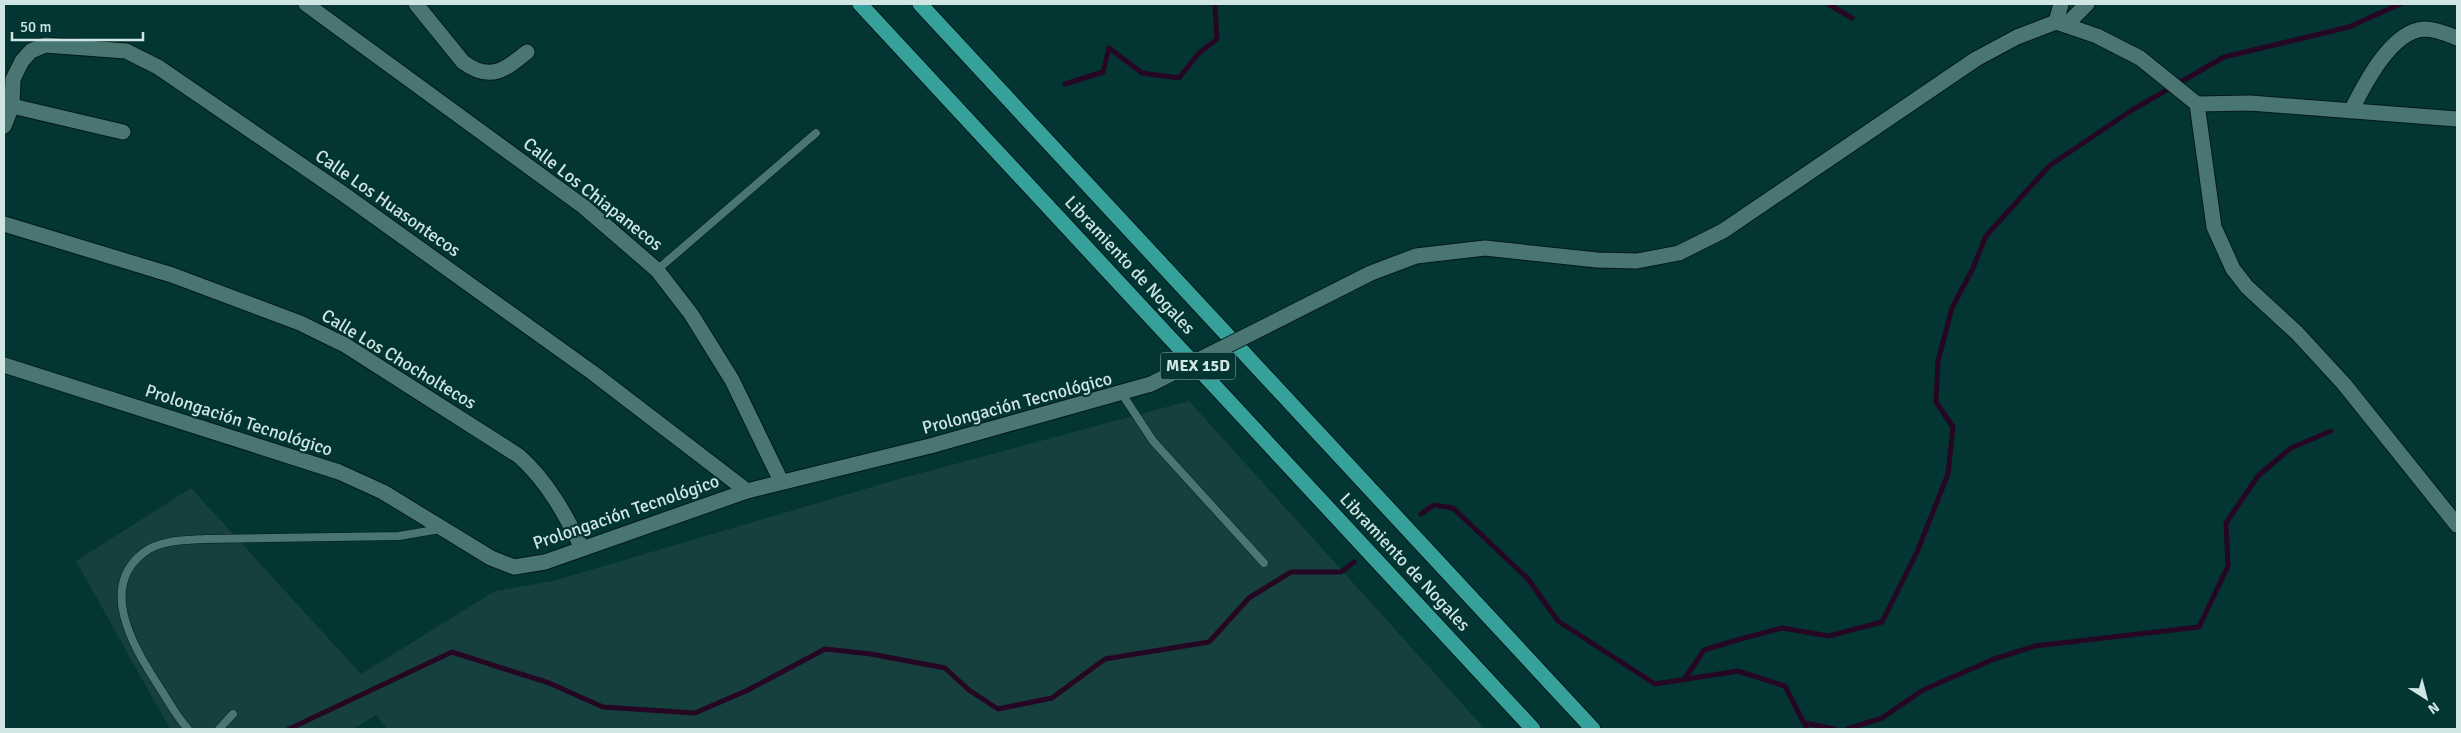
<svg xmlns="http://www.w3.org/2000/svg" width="2461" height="733" font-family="Signika,sans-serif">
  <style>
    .built { fill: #15403d }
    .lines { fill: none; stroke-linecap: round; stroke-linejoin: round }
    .stream { stroke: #260723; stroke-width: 5 }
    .lane-casing { stroke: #031a18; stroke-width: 9 }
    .street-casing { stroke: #031a18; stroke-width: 17 }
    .secondary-casing { stroke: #031a18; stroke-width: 17 }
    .highway-casing { stroke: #031a18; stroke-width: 17 }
    .lane { stroke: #497672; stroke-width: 8 }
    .street { stroke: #497672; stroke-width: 15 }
    .secondary { stroke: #497672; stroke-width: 15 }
    .highway { stroke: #35a19a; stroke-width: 15 }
    .secondary-bridge-casing { stroke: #031a18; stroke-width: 17; stroke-linecap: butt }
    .secondary-bridge { stroke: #497672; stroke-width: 15 }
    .labels { text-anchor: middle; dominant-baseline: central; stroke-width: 4.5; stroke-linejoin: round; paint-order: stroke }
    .shield { fill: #033532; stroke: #92b1af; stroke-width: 1 }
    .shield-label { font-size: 16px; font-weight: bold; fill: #cfe6e4 }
    .street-label { font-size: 18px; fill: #cfe6e4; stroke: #033532 }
  </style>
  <rect width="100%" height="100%" fill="#033532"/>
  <!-- built -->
  <path class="built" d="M1189 401 1485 729H387L376 715 353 729H170L76 561 191 488 361 674 495 591 553 581 899 479Z"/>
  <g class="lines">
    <!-- stream -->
    <path class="stream" d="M1828 4 1852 18
      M1065 84 1103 72 1109 48 1142 73 1179 78 1198 54 1217 39 1215 4
      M1421 514 1434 505 1453 508 1528 579 1558 621 1655 684 1738 671 1785 686 1807 729
      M1684 680 1704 650 1737 640 1782 628 1829 636 1882 622 1917 552 1948 474 1953 427 1936 402 1938 361 1952 308 1973 268 1986 236 2049 166 2132 110 2224 57 2349 27 2400 4
      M1804 723 1835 729
      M289 729 452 652 549 683 603 707 695 713 748 690 825 649 871 654 945 668 969 690 998 709 1052 698 1105 659 1209 642 1249 598 1291 572H1341L1354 562
      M1847 729 1882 718 1923 690 1994 659 2035 646 2199 627 2228 566 2226 523 2258 476 2291 448 2331 431"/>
    <!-- lane casing -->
    <g class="lane-casing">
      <path id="lane" d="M657 270 816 133
        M1122 394 1153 441 1264 563
        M188 729C176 716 168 700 158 685 133 646 95 583 149 549 165 540 187 540 205 539L399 536 440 529
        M219 729 233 714"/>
    </g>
    <!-- street casing -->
    <g class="street-casing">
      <path id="street" d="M306 4 584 207 657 270 691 314 732 380 781 481
        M416 4 463 62C490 82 505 70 527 52
        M2056 22 2061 4
        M2066 25 2087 4
        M2197 104 2214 227 2233 269 2247 287 2297 333 2344 384 2457 525
        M12 106 123 132
        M2351 111C2364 85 2391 31 2424 29 2436 29 2447 34 2457 38
        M4 126 12 106 13 79 22 61 31 51 45 45 126 51 158 67 342 193 593 373 747 491
        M4 224 172 275 300 323 345 345 519 456C548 482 565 514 582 548
        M1272 323 1371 273 1416 256 1485 248 1597 260 1637 261 1679 253 1723 231 1976 59 2017 37 2056 22 2097 36 2140 58 2197 104 2250 103 2457 119"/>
    </g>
    <!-- secondary casing -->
    <g class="secondary-casing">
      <path id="secondary" d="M4 365 339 472 383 492 491 558 514 567 545 562 747 491 930 446 1151 384"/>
    </g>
    <!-- highway casing -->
    <g class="highway-casing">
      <path id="highway" d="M860 4 1533 729
        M920 4 1593 729"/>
    </g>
    <!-- lane -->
    <use href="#lane" class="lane"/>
    <!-- street -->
    <use href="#street" class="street"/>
    <!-- secondary -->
    <use href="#secondary" class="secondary"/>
    <!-- highway -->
    <use href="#highway" class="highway"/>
    <!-- secondary-bridge casing -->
    <g class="secondary-bridge-casing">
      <path id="secondary-bridge" d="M1151 384 1272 323"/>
    </g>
    <!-- secondary-bridge -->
    <use href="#secondary-bridge" class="secondary-bridge"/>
  </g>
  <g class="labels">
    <!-- shield labels -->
    <rect class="shield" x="1160.5" y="352.5" width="75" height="27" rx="4"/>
    <g class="shield-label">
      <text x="1198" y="366">MEX 15D</text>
    </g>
    <!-- street labels -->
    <g class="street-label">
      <text transform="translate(593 194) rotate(38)">Calle Los Chiapanecos</text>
      <text transform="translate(388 203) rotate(35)">Calle Los Huasontecos</text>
      <text transform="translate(1130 265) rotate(47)">Libramiento de Nogales</text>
      <text transform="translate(399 359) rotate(31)">Calle Los Chocholtecos</text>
      <text transform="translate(1017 403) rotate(-15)">Prolongación Tecnológico</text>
      <text transform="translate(239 420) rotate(18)">Prolongación Tecnológico</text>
      <text transform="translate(626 512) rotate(-19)">Prolongación Tecnológico</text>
      <text transform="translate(1405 562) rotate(47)">Libramiento de Nogales</text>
    </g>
  </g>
  <!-- border -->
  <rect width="2461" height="733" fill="none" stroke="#cfe6e4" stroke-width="10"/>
  <!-- north arrow -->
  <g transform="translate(2426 698) rotate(144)" stroke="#033532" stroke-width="4" paint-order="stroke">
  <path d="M0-4L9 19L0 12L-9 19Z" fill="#cfe6e4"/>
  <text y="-8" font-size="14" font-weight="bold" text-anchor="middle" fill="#cfe6e4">N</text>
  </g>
  <!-- scale -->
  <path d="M12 32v8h131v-8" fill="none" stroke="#cfe6e4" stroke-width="2.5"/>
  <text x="20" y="32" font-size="15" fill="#cfe6e4" stroke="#033532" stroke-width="4" paint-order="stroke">50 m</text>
</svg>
